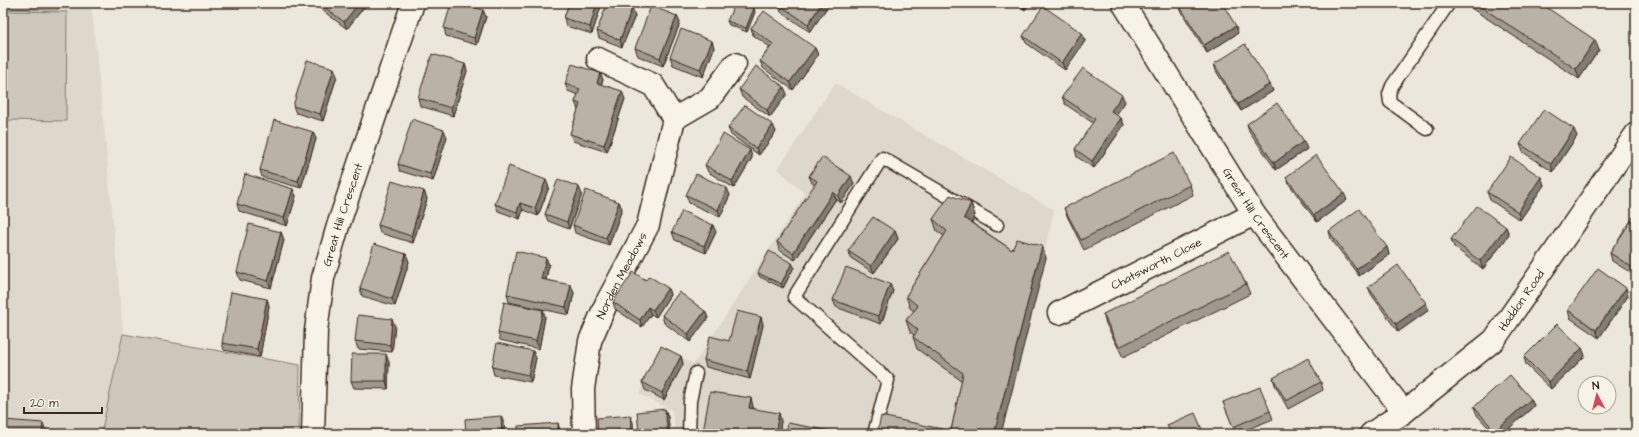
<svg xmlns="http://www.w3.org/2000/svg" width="1639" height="437" font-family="'Architects Daughter',sans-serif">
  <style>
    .built { fill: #ddd7cc }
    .green { fill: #cec8bc; stroke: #84796d }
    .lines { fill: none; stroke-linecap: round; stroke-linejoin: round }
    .lane-casing { stroke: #3b2a1e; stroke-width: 15 }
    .street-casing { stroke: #3b2a1e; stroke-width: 25 }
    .lane { stroke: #f7f3e8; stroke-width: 12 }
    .street { stroke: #f7f3e8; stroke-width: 22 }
    .wall { fill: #a09990; stroke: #3b2a1e }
    .shaded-wall { fill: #827d75; stroke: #3b2a1e }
    .building { fill: #bab2a7; stroke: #3b2a1e }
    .labels { text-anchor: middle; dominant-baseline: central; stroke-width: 3; stroke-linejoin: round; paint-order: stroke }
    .street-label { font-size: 12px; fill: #3b2a1e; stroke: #f7f3e8 }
  </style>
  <rect width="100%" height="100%" fill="#ece7dc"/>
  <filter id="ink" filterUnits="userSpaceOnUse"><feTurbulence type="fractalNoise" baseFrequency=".025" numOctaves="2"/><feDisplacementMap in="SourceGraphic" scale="8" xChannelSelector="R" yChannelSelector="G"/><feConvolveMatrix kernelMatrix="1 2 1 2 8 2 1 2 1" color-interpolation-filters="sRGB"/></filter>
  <g filter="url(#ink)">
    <!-- built -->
    <path class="built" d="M3 3H91L107 157 123 334 101 434H3Z
      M835 83 1054 210 1002 434H676L672 410 639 394 663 348 694 364 805 194 778 169Z"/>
    <!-- green -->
    <path class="green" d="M3 3H58V10L3 9Z
      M3 11 67 12 66 121 3 120Z
      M123 334 300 365 299 434H101Z"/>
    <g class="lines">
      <!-- lane casing -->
      <g class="lane-casing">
        <path id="lane" d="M1427 129 1390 102 1389 94 1392 86 1449 3
          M689 434 690 401 696 373
          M874 434 888 380 794 297 882 158 997 225"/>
      </g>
      <!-- street casing -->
      <g class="street-casing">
        <g id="street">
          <path id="s1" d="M1123 3 1254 214 1404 412"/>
          <path d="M598 59 653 85 674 119"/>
          <path d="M674 119 710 98 735 64"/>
          <path id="s2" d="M1059 313 1254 214"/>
          <path id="s3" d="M313 434 316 331 323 278 338 226 413 3"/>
          <path id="s4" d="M584 434 583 389 590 341 606 304 648 225 674 119"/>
          <path id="s5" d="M1371 434 1404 412 1494 340 1636 134"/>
        </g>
      </g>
      <!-- lane -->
      <use href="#lane" class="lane"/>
      <!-- street -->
      <use href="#street" class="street"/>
    </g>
    <!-- wall -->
    <path class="wall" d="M298 3H313L307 10Z
      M316 3H367L347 29 318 7Z
      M485 3H492L491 5Z
      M569 3H602L592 34 566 26 564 18Z
      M830 3 810 32 781 12 778 4Z
      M1015 3H1030L1025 10Z
      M1470 3H1540L1599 50 1579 79 1471 8Z
      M1179 5 1238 33 1207 53 1182 13Z
      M632 8 635 16 622 47 599 38 597 31Z
      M483 10 486 17 477 45 446 36 444 28Z
      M755 12 747 32 729 25 727 21Z
      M677 16 680 23 663 66 638 56 635 48Z
      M751 28 815 48 818 55 793 90 763 68 760 61 770 47 753 35Z
      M1082 33 1085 41 1065 70 1026 43 1023 36Z
      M712 41 714 48 703 77 673 65 670 57Z
      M465 64 467 71 453 116 420 106 418 98Z
      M1214 64 1270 84 1273 91 1241 111 1216 71Z
      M600 73 603 80 601 85 625 99 607 152 573 141 570 134 578 110 575 102 578 95 568 91 565 84Z
      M337 76 323 121 296 113 293 106Z
      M739 89 787 94 770 117 742 97Z
      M1062 97 1125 102 1116 115 1121 118 1124 125 1094 168 1077 157 1075 149 1093 123 1065 104Z
      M1247 124 1307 149 1276 170 1249 131Z
      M773 125 776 132 759 155 731 135 728 128Z
      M313 132 316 139 301 188 262 177 260 170Z
      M1577 136 1553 172 1523 152 1520 144Z
      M447 137 433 181 400 171 398 164Z
      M750 150 752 158 734 188 708 172 705 165Z
      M809 176 854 184 841 203 836 199 795 260 779 250 777 242 815 185 812 183Z
      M1286 177 1347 200 1317 222 1289 184Z
      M1541 177 1544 185 1520 220 1490 200 1487 192Z
      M1190 185 1193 195 1084 250 1068 218 1064 208Z
      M549 187 538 216 523 210 520 219 498 211 495 204Z
      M293 189 296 196 287 226 239 211 237 204Z
      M424 191 427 199 413 243 380 233 378 225Z
      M582 194 569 229 548 221 545 214Z
      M686 195H730L720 217 689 203Z
      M619 202 622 209 609 245 575 233 573 225Z
      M971 203 975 215 972 223 1012 250 1042 246 1046 258 951 431 962 381 917 349 913 337 914 335 910 332 906 320 914 311 910 308 906 296 944 236 937 231 933 219Z
      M1636 213V276L1612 261 1610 253Z
      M1506 227 1509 235 1483 269 1454 247 1451 239Z
      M895 231 898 239 874 273 851 258 848 251Z
      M1329 231 1387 247 1389 255 1359 276 1331 239Z
      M281 232 284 240 271 288 240 280 237 272Z
      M672 232H716L706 253 675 240Z
      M406 254 409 262 395 306 362 296 360 288Z
      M546 258 549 265 546 280 574 293 569 315 509 302 507 294Z
      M792 263 794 267 783 288 760 277 758 273Z
      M646 280 668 288 670 295 656 317 651 314 642 327 615 309 613 302Z
      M1246 284 1250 294 1123 357 1106 324 1103 314Z
      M1368 287 1429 310 1398 332 1371 294Z
      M1626 288 1628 296 1599 338 1570 318 1568 310Z
      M893 291 881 324 836 307 833 300Z
      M267 299 269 306 260 357 224 350 222 343Z
      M543 310 545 317 539 349 500 340 498 333Z
      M705 311 708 318 690 342 664 323 662 315Z
      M761 317 763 325 750 379 706 367 704 360Z
      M395 326 392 352 358 349 355 341Z
      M1582 348 1585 356 1551 389 1526 365 1524 357Z
      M681 356 683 364 664 400 645 390 642 382Z
      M536 358 531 382 494 375 492 367Z
      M389 362 388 389 354 388 351 381Z
      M1273 378 1321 382 1323 390 1288 409 1275 385Z
      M1531 399 1534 406 1503 434H1494L1477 415 1474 407Z
      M1223 402 1270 411 1273 419 1236 434Z
      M753 406V408L781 421 779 434H704L703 432Z"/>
    <!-- shaded-wall -->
    <path class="shaded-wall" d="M305 3H313L307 10Z
      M359 3H367L347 29 344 22Z
      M597 3H602L592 34 590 27Z
      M822 3H830L810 32 808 24Z
      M1022 3H1030L1025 10Z
      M632 8 635 16 622 47 620 40Z
      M754 8 755 12 747 32 746 28Z
      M483 10 486 17 477 45 474 38Z
      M677 16 680 23 663 66 660 58Z
      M1236 26 1238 33 1207 53 1204 45Z
      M1082 33 1085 41 1065 70 1062 63Z
      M1595 40 1599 50 1579 79 1576 69Z
      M712 41 714 48 703 77 700 69Z
      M815 48 818 55 793 90 790 82Z
      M465 64 467 71 453 116 451 108Z
      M334 68 337 76 323 121 320 114Z
      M600 73 603 80 599 90 597 83Z
      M1270 84 1273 91 1241 111 1238 104Z
      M784 87 787 94 770 117 767 110Z
      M622 91 625 99 607 152 604 145Z
      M1122 95 1125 102 1114 118 1111 111Z
      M1121 118 1124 125 1094 168 1092 161Z
      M773 125 776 132 759 155 756 148Z
      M1574 129 1577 136 1553 172 1551 164Z
      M444 130 447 137 433 181 430 174Z
      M313 132 316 139 301 188 298 181Z
      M1304 141 1307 149 1276 170 1274 163Z
      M750 150 752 158 734 188 732 181Z
      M851 176 854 184 841 203 838 196Z
      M1541 177 1544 185 1520 220 1518 212Z
      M546 180 549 187 538 216 535 208Z
      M579 187 582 194 569 229 567 222Z
      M727 188 730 195 720 217 718 210Z
      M293 189 296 196 287 226 284 218Z
      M424 191 427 199 413 243 411 236Z
      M833 192 836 199 795 260 793 253Z
      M1344 193 1347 200 1317 222 1314 215Z
      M619 202 622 209 609 245 606 238Z
      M520 203 523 210 520 219 517 212Z
      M971 203 975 215 969 229 964 218Z
      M713 225 716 232 706 253 704 246Z
      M1506 227 1509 235 1483 269 1480 261Z
      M895 231 898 239 874 273 871 266Z
      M281 232 284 240 271 288 268 281Z
      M1042 246 1046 258 1001 434H994Z
      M1387 247 1389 255 1359 276 1356 269Z
      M406 254 409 262 395 306 392 299Z
      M546 258 549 265 544 286 541 279Z
      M792 263 794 267 783 288 781 284Z
      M890 284 893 291 881 324 878 316Z
      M571 285 574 293 569 315 566 307Z
      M668 288 670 295 656 317 653 310Z
      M1626 288 1628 296 1599 338 1596 330Z
      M267 299 269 306 260 357 257 349Z
      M1426 303 1429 310 1398 332 1396 324Z
      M648 307 651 314 642 327 640 320Z
      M543 310 545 317 539 349 536 341Z
      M705 311 708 318 690 342 688 334Z
      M761 317 763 325 750 379 747 371Z
      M392 319 395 326 392 352 390 345Z
      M1582 348 1585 356 1551 389 1549 382Z
      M533 351 536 358 531 382 528 375Z
      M386 354 389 362 388 389 386 381Z
      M681 356 683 364 664 400 662 393Z
      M751 398 753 406 752 415 749 408Z
      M1531 399 1534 406 1503 434H1496L1495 431Z
      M665 409 668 416 670 434H668Z
      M779 413 781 421 779 434H775Z
      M630 415 633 422 634 434H632Z
      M501 416 504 423 505 434H502Z
      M43 423 46 431V434H42Z
      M558 423 560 430 561 434H558Z"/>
    <!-- building -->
    <path class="building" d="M319 3H359L344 22Z
      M451 3H463L483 10 474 38 444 28Z
      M569 3H597L590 27 564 18Z
      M607 3H618L632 8 620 40 597 31Z
      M735 3H741L754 8 746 28 727 21Z
      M779 3H822L808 24 778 4Z
      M1183 3H1222L1236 26 1204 45 1179 5Z
      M1475 3H1540L1595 40 1576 69Z
      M651 6 677 16 660 58 635 48Z
      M1043 6 1082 33 1062 63 1023 36Z
      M764 11 815 48 790 82 760 61 773 44 751 28Z
      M681 29 712 41 700 69 670 57Z
      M1245 44 1270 84 1238 104 1214 64Z
      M432 54 465 64 451 108 418 98Z
      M307 60 334 68 320 114 293 106Z
      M572 64 600 73 597 83 622 91 604 145 570 134 580 104 575 102 580 89 565 84Z
      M756 66 784 87 767 110 739 89Z
      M1083 68 1122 95 1111 111 1121 118 1092 161 1075 149 1095 119 1062 97Z
      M1277 103 1304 141 1274 163 1247 124Z
      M745 105 773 125 756 148 728 128Z
      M1544 109 1574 129 1551 164 1520 144Z
      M412 119 444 130 430 174 398 164Z
      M274 120 313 132 298 181 260 170Z
      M723 134 750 150 732 181 705 165Z
      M1174 153 1190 185 1081 240 1064 208Z
      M1316 155 1344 193 1314 215 1286 177Z
      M822 157 851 176 838 196 833 192 793 253 777 242 817 181 809 176Z
      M1511 157 1541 177 1518 212 1487 192Z
      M509 166 546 180 535 208 520 203 517 212 495 204Z
      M245 174 293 189 284 218 237 204Z
      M696 174 727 188 718 210 686 195Z
      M558 179 579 187 567 222 545 214Z
      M392 181 424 191 411 236 378 225Z
      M586 190 619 202 606 238 573 225Z
      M950 195 971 203 964 218 1012 250 1017 239 1042 246 994 434H877L881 416 951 431 963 373 913 337 918 330 906 320 918 306 906 296 947 231 933 219Z
      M1477 206 1506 227 1480 261 1451 239Z
      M1359 209 1387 247 1356 269 1329 231Z
      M682 211 713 225 704 246 672 232Z
      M1636 213V270L1610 253Z
      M873 217 895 231 871 266 848 251Z
      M249 224 281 232 268 281 237 272Z
      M374 244 406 254 392 299 360 288Z
      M516 251 546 258 541 279 571 285 566 307 507 294Z
      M769 251 792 263 781 284 758 273Z
      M1229 251 1246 284 1119 347 1103 314Z
      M1398 265 1426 303 1396 324 1368 287Z
      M846 267 890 284 878 316 833 300Z
      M1598 268 1626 288 1596 330 1568 310Z
      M633 272 646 280 649 276 668 288 653 310 648 307 640 320 613 302Z
      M231 292 267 299 257 349 222 343Z
      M679 292 705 311 688 334 662 315Z
      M504 302 543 310 536 341 498 333Z
      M737 311 761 317 747 371 704 360 710 336 729 341Z
      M358 315 392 319 390 345 355 341Z
      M1557 324 1582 348 1549 382 1524 357Z
      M497 343 533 351 528 375 492 367Z
      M661 346 681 356 662 393 642 382Z
      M352 354H386V381H351Z
      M1308 358 1321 382 1286 401 1273 378Z
      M1510 375 1531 399 1495 431 1474 407Z
      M1260 387 1270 411 1233 427 1223 402Z
      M710 392 751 398 749 408 779 413 775 434H759L746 432V434H716L703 432Z
      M665 409 668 434H639L637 412Z
      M1195 413 1204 434H1171L1167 425Z
      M630 415 632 434H598L597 418Z
      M501 416 502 434H466L465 419Z
      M3 420 43 423 42 434H3Z
      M558 423V434H518V426Z
      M788 423 841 433V434H786Z
      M1144 428 1146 434H1123Z
      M351 430 399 431V434H351Z"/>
  </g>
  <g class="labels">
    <!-- street labels -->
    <g class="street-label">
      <text stroke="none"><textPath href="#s1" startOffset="249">Great Hill Crescent</textPath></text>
      <text stroke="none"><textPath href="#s3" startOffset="223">Great Hill Crescent</textPath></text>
      <text stroke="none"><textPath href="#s2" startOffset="109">Chatsworth Close</textPath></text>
      <text stroke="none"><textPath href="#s4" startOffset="166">Norden Meadows</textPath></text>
      <text stroke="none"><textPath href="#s5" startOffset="203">Haddon Road</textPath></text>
    </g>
  </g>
  <!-- margin -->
  <rect width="1639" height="437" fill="none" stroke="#f7f3e8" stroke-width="16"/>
  <rect x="8" y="8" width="1623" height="421" fill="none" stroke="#3b2a1e" stroke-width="1.5" filter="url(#ink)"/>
  <!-- north arrow -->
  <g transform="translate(1597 395) rotate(353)"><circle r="19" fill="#f7f3e8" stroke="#aca397"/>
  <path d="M0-3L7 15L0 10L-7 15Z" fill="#d1495b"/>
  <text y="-6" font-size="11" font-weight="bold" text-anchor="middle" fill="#3b2a1e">N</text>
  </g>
  <!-- scale -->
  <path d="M24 407v6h78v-6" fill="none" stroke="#3b2a1e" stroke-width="2"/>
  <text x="30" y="407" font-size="12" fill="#3b2a1e" stroke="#f7f3e8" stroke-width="3" paint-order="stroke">20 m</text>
</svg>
